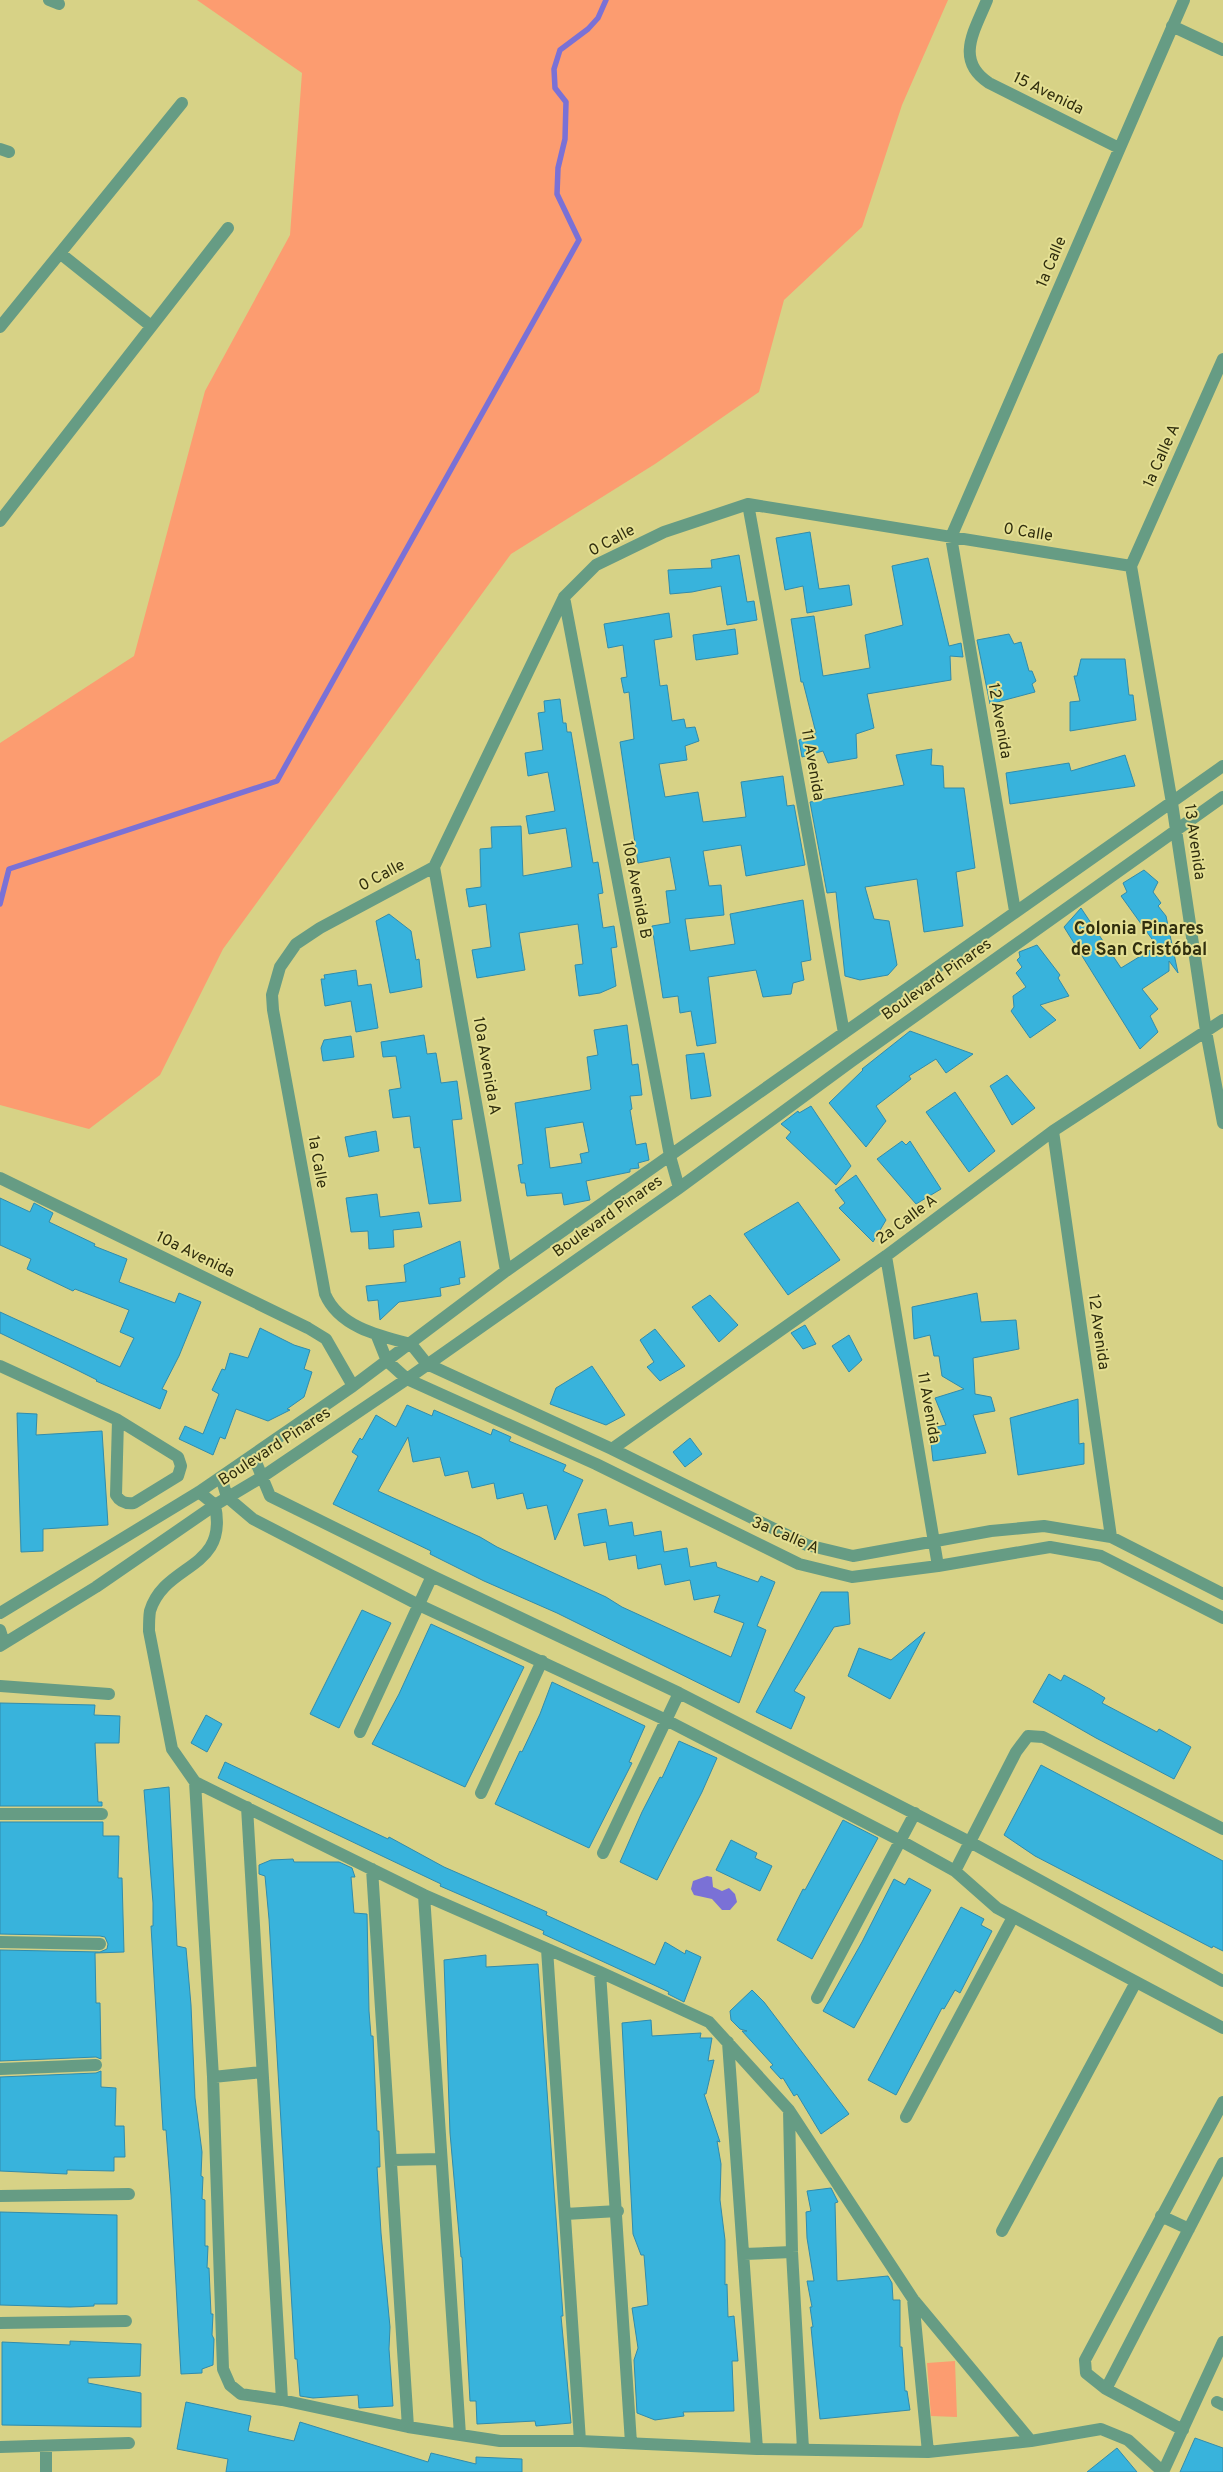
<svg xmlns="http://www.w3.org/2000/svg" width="1223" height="2472" font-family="Overpass,sans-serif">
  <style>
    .green { fill: #fc9c70 }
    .water { fill: #7a71d6 }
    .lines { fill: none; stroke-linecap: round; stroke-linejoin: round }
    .stream { stroke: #7a71d6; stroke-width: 5.5 }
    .building { fill: #38b3dc; stroke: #318cac; fill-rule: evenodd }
    .minor { stroke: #669c84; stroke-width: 12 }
    .labels { text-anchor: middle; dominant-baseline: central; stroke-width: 4; stroke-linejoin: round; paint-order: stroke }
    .street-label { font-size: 16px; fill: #302e0e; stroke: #e4df93 }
    .neighbourhood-label { font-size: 18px; font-weight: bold; fill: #302e0e; stroke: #e4df93 }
  </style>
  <rect width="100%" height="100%" fill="#d7d286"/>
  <!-- green -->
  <path class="green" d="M197 0H948L902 105 862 227 784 300 759 392 655 464 511 554 223 949 160 1075 89 1129 0 1105V743L134 656 205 391 290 235 302 73Z
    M955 2361 957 2417 931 2416 927 2363Z"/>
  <!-- water -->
  <path class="water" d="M707 1876 712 1877 713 1887 722 1891 729 1888 735 1894 737 1902 730 1910H722L712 1899 694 1895 691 1889 693 1881Z"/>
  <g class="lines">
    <!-- stream -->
    <path class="stream" d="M0 904 9 869 277 781 579 240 557 194 558 168 565 139 566 102 555 88 554 69 560 50 588 29 598 18 606 0"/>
  </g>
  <!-- building -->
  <path class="building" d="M810 532 819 589 849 585 852 605 807 613 803 586 785 590 776 538Z
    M739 555 747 602 754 601 757 620 727 625 721 586 692 592 670 594 668 570 712 568 711 560Z
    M928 558 949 646 961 643 963 657 950 656 951 680 867 694 874 728 856 734 857 758 828 763 823 751 802 757 799 740 816 733 803 682H801L791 619 814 616 823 676 870 668 865 635 903 625 892 566Z
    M669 613 672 637 654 640 660 686 667 685 672 721 684 719 686 728 695 727 699 741 685 746 687 760 659 764 665 797 698 792 703 822 746 817 741 782 783 776 787 806 794 805 805 865 746 876 741 845 703 851 709 886 721 885 724 915 685 919 690 951 735 944 730 914 803 900 811 960 801 962 804 980 793 983 791 994 763 997 756 970 708 977 716 1043 697 1046 691 1011 680 1013 678 996 663 998 652 926 670 923 666 891 676 890 670 857 638 863 620 742 634 739 629 692 624 693 621 678 627 677 623 645 608 648 604 624Z
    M735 629 738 654 696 660 693 635Z
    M1009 634 1014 644 1021 642 1029 671H1032L1036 681 1032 684 1035 692 990 704 977 640Z
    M1081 659H1125L1129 695H1133L1136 720 1070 731V702L1080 701 1074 676H1077Z
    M560 699 563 723H566L567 732H571L593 863 598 862 603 893 598 894 603 928 614 926 617 947 611 948 616 986 600 993 579 996 575 965 583 964 578 924 519 933 525 970 477 978 472 950 491 947 486 904 469 907 466 889 481 887 480 849 492 848 491 827 521 826 523 876 572 867 566 828 529 834 526 816 555 811 548 772 528 776 525 753 543 750 538 713 545 712 544 701Z
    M932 749 931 765 943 766 944 788H964L975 868 956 872 963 926 924 932 917 879 865 887 874 919 889 921 897 965 888 975 860 980 845 976 836 892 827 893 810 802 904 785 896 755Z
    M1125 755 1135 786 1010 804 1006 773 1069 763 1071 771Z
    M1144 870 1158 882 1153 892 1161 903 1158 906 1166 916 1178 973 1169 961V971L1142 989 1158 1009 1150 1016 1158 1032 1140 1049 1064 927 1081 908 1121 968 1157 946 1121 896 1127 892 1123 883Z
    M389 914 411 931 416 960 419 959 422 987 390 993 376 921Z
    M1037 945 1060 975 1058 978 1069 996 1040 1005 1056 1020 1030 1038 1011 1011 1014 1007 1013 996 1026 987 1016 973 1022 967 1017 960 1020 957 1019 952Z
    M356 970 358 986 371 984 378 1028 356 1032 351 1001 325 1006 321 979H325L324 975Z
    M627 1025 632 1065 638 1064 642 1095 630 1096 632 1109 630 1110 636 1145 646 1143 649 1160 638 1163 639 1168 630 1169V1172L586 1181 590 1200 564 1205 562 1193 527 1196 525 1183H521L518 1165 523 1164 515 1103 590 1090 591 1089 587 1057 598 1055 594 1030ZM583 1122 589 1152 580 1154 582 1163 550 1168 545 1128Z
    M910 1031 973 1054 946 1073 936 1059 909 1076 911 1079 876 1106 886 1121 866 1147 829 1103 863 1070 862 1069Z
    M424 1035 427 1054 436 1053 441 1083 457 1081 462 1119 452 1120 461 1201 429 1204 420 1147 414 1148 410 1116 393 1118 389 1090 401 1088 396 1056 383 1057 381 1042Z
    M351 1036 354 1057 323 1061 321 1048 324 1040Z
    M704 1053 711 1096 691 1099 686 1055Z
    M1007 1075 1035 1108 1012 1125 990 1086Z
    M955 1092 995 1151 969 1172 926 1112Z
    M811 1106 851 1166 836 1185 786 1138 791 1132 781 1124 798 1111 799 1113Z
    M376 1131 379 1151 349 1157 345 1137Z
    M902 1141 906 1145 910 1141 941 1189 916 1204 877 1159Z
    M856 1175 886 1220 873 1242 839 1208 845 1203 835 1190Z
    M377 1194 380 1217 419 1212 422 1227 393 1230 394 1247 369 1249 368 1231 351 1232 346 1198Z
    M0 1198 30 1212 34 1203 53 1213 49 1222 95 1244 94 1246 127 1259 119 1282 175 1303 179 1293 201 1302 179 1356 162 1389 167 1391 160 1409 96 1381 97 1380 75 1369 0 1333V1312L120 1367 134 1338 120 1332 129 1310 75 1289 73 1291 27 1269 31 1259 0 1245Z
    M798 1202 840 1260 788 1295 744 1234Z
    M460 1241 465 1277 459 1278 460 1284 440 1288 441 1296 399 1302 380 1320 378 1300 368 1301 366 1286 406 1282 404 1265Z
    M977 1293 981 1322 1016 1320 1019 1349 973 1358 975 1394 991 1397 995 1411 973 1415 986 1453 933 1461 931 1443H938L936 1427 946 1425 935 1398 964 1389 942 1376 939 1356H934L930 1335 914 1339 912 1307Z
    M710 1295 738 1325 719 1342 692 1307Z
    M805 1325 816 1344 803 1349 791 1333Z
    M260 1328 294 1345 310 1350 304 1369 312 1372 304 1397 287 1409 290 1410 268 1421 236 1409 225 1439 220 1437 213 1455 179 1439 185 1426 203 1434 219 1394 212 1390 222 1369 225 1370 230 1353 248 1358Z
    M655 1329 685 1366 660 1381 647 1367 654 1362 640 1340Z
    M849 1335 862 1360 849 1372 832 1346Z
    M592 1366 625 1415 606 1425 550 1404 556 1388Z
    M1078 1399 1079 1444 1084 1443V1464L1018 1475 1010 1418Z
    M407 1405 432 1416 434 1410 491 1435 493 1429 511 1437 509 1441 566 1465 563 1471 583 1480 555 1540 547 1505 527 1509 523 1493 497 1499 494 1483 472 1488 468 1471 445 1476 440 1457 413 1462 408 1437 378 1491 480 1537 497 1547 606 1597 622 1607 731 1657 744 1623 714 1612 720 1595 694 1600 690 1580 665 1585 661 1564 638 1569 636 1555 609 1560 606 1542 584 1546 578 1514 606 1509 609 1526 632 1522 634 1536 661 1531 664 1552 687 1548 690 1567 716 1562 717 1567 758 1582 761 1576 775 1582 757 1626 766 1630 739 1703 557 1613 484 1581 430 1554 431 1551 333 1504 358 1456 352 1452 360 1438 362 1440 376 1415 396 1427Z
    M17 1413 37 1414 36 1435 102 1431 108 1525 43 1529V1551L21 1552Z
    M690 1438 702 1454 685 1467 673 1452Z
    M821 1592H848L850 1624 834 1627 794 1691 805 1697 791 1729 756 1712Z
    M362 1610 391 1623 339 1728 310 1714Z
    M431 1624 524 1667 465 1787 372 1744 399 1694Z
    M925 1632 890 1699 848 1676 859 1648 891 1660Z
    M1049 1674 1061 1681 1064 1675 1090 1689 1105 1698 1102 1703 1157 1732 1159 1729 1191 1747 1174 1779 1096 1738 1033 1702Z
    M552 1682 645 1726 629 1762 632 1763 589 1848 495 1804 520 1751 522 1752 540 1714Z
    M0 1703 95 1705 94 1715 120 1716 119 1743H95L98 1802H102V1806H0Z
    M206 1715 222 1724 207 1752 191 1743Z
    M679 1741 717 1758 702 1792 657 1880 620 1862 642 1812 660 1777 662 1778Z
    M225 1762 388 1839 389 1837 444 1867 547 1912 546 1915 655 1965 665 1942 685 1954 686 1950 701 1957 684 2002 668 1994 669 1992 543 1934 544 1931 440 1886 441 1884 218 1778Z
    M1041 1765 1223 1861V1951L1213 1946 1212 1948 1035 1856 1004 1835Z
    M169 1787 177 1946 186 1948 191 2005 195 2098 202 2152 201 2176 203 2177 202 2199 205 2200V2246H208L207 2268H209L211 2314H213L212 2335 214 2339 213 2365 202 2369V2373L181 2374 171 2195 166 2130H163L151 1926H153V1903L144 1790Z
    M843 1820 878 1838 812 1959 777 1940 803 1889 805 1890Z
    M0 1822H103V1836H119L118 1878H122L124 1952 95 1953 96 2003H100L101 2059 96 2057 0 2061V1950L100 1952 107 1949 108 1944 105 1937 100 1936 0 1934Z
    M731 1840 757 1853 755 1858 772 1866 760 1891 716 1870Z
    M293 1859 294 1862H339L352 1868 355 1877H351L354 1913 367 1914 369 2011 371 2036H373L377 2131H379L380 2167H377L381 2233 390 2327 389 2349 393 2406 359 2408 358 2395 313 2398 300 2396 297 2359H295L269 1919 265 1876 259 1874V1865L271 1860Z
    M909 1878 931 1890 854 2028 823 2011 862 1942 894 1879 905 1885Z
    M961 1907 984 1919 981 1925 992 1931 960 1993 955 1990 944 2009 942 2008 896 2095 868 2080Z
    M486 1955V1967L538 1964 563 2316H561L571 2423 536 2426 535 2421 477 2424 476 2401H470L462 2257H461L450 2133 444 1960Z
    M752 1990 764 2002 849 2114 821 2134 797 2094 794 2096 783 2078 781 2079 770 2067 773 2065 742 2031H747L740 2029 731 2020 730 2011Z
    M651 2020 652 2036 701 2033 700 2038H712L708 2061 714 2060 706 2094H704L720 2142 717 2141 721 2164 720 2200 725 2240V2285L727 2284 728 2317 734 2316 738 2361H732L734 2411 683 2412 684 2416 655 2420 637 2413 634 2360 638 2348 632 2308 648 2305 644 2255H641L633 2234 622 2023Z
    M101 2071V2087L116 2088 115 2126H124L125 2157H114V2171L67 2170V2174L0 2171V2077L96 2073Z
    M831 2188 838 2202 835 2203 837 2281 888 2276 892 2283 893 2300H900V2347H902L905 2391H907L910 2410 820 2419 811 2327H813L810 2307H812L807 2281H814L807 2238 806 2212 811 2211 807 2191Z
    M0 2212 117 2215V2304H94V2306L70 2307 0 2305Z
    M70 2341 141 2344 140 2376 88 2378V2383L141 2393V2427L2 2425V2342L70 2345Z
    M186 2402 251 2416 248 2431 294 2441 300 2422 428 2462 431 2453 476 2464V2457L522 2459V2472H226L228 2459 177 2449Z
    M1195 2438 1223 2448V2472H1180Z
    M1117 2448 1137 2472H1087Z"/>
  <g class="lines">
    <!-- minor -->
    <path class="minor" d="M49 0 59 4
      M987 0C975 30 954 60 989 83L1119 148
      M1172 26 1223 50
      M0 149 9 152
      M61 254 151 326
      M0 327 182 103
      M748 504 844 1033
      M0 521 228 228
      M1131 566 1172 803 1206 1031 1223 1123
      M1131 566 1223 359
      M564 597 670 1156 679 1188
      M434 867 506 1271
      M1015 911 951 537 1184 0
      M1053 1131 1111 1537
      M0 1178 308 1328 326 1339 353 1386
      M886 1256 938 1566
      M377 1336 387 1361 407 1379 596 1464 799 1564 852 1577 938 1566 1050 1547 1101 1556 1223 1618
      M411 1344C379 1336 339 1327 325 1294L273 1010 272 995 280 967 296 944 320 928 434 867 564 597 596 565 664 532 748 504 1131 566
      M411 1344 427 1364 612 1449 807 1545 853 1556 991 1531 1044 1526 1111 1537 1223 1594
      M0 1366 118 1420 178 1457 181 1466 178 1476 134 1503C125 1504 120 1502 116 1495L118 1420
      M612 1449 886 1256 1053 1131 1223 1020
      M253 1455 270 1496 432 1576 679 1693 970 1842 1223 1981
      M221 1477 227 1497 253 1519 419 1605 666 1720 901 1841 955 1871 997 1908 1223 2028
      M199 1492 215 1505C229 1571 165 1562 150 1611 149 1617 149 1625 149 1631L172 1749 195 1782 424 1895 600 1972 709 2022 789 2110 913 2299 1031 2441
      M0 1613 199 1492 353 1386 506 1271 1223 766
      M0 1630 4 1643
      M0 1646 96 1587 215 1505 262 1477 407 1379 679 1188 852 1061 1223 797
      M0 1686 109 1694
      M360 1732 432 1576
      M195 1782 213 2077 223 2369 230 2385 241 2394 282 2400 408 2427 500 2441H580L757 2449 928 2452 1031 2441 1101 2429 1128 2440 1163 2472
      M481 1793 542 1661
      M247 1807 282 2400
      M0 1814H102
      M603 1853 679 1693
      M372 1869 408 2427
      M955 1871 1016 1752 1028 1736 1043 1737 1223 1829
      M424 1895 460 2435
      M0 1942 100 1944
      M547 1949 580 2441
      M600 1972 631 2443
      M817 1998 915 1813
      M728 2042 757 2449
      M0 2069 96 2065
      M213 2077 262 2072
      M789 2110 792 2252 803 2449
      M906 2117 1013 1917
      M392 2160 441 2159
      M0 2196 129 2194
      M565 2214 618 2211
      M1161 2216 1189 2229
      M1002 2231 1136 1982
      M744 2254 792 2252
      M913 2299 928 2452
      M0 2323 126 2321
      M1106 2389 1223 2163
      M1217 2402 1223 2405
      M1183 2430 1106 2389 1086 2373 1085 2360 1223 2102
      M0 2447 129 2443
      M46 2472V2446
      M1163 2472 1223 2342"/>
  </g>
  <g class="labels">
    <!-- street labels -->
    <g class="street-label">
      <text transform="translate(1048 94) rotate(26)">15 Avenida</text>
      <text transform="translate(1052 262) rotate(-67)">1a Calle</text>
      <text transform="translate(1162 456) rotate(-66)">1a Calle A</text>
      <text transform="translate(1028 533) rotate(9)">0 Calle</text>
      <text transform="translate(612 541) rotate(-28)">0 Calle</text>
      <text transform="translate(999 721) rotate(80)">12 Avenida</text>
      <text transform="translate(812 765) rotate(80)">11 Avenida</text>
      <text transform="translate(1194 842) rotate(82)">13 Avenida</text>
      <text transform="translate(382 876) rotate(-28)">0 Calle</text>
      <text transform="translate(636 890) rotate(79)">10a Avenida B</text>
      <text transform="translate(937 980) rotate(-35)">Boulevard Pinares</text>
      <text transform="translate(486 1066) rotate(80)">10a Avenida A</text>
      <text transform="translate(317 1162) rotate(80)">1a Calle</text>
      <text transform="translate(608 1217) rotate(-35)">Boulevard Pinares</text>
      <text transform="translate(907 1220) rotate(-37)">2a Calle A</text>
      <text transform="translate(195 1255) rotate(26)">10a Avenida</text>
      <text transform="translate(1098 1332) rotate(82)">12 Avenida</text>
      <text transform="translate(928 1408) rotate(80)">11 Avenida</text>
      <text transform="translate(275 1447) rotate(-33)">Boulevard Pinares</text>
      <text transform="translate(785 1536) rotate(23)">3a Calle A</text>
    </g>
    <!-- neighbourhood labels -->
    <g class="neighbourhood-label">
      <text x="1139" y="929">Colonia Pinares<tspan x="1139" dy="21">de San Cristóbal</tspan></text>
    </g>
  </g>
</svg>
